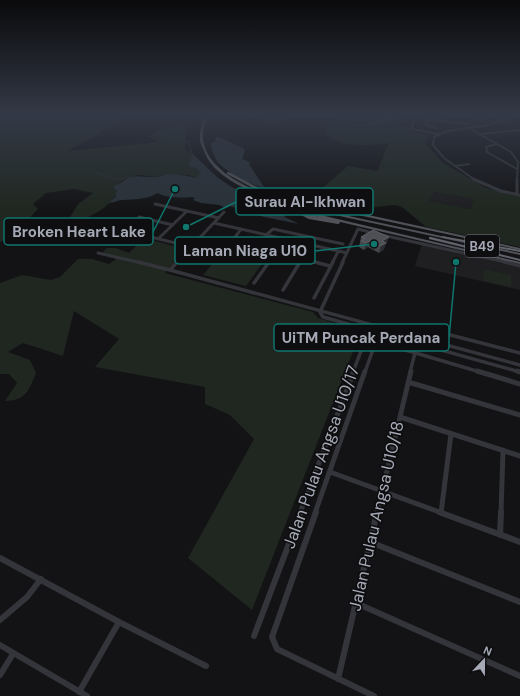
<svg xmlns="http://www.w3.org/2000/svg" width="520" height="696" font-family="'DM Sans',sans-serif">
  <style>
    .built { fill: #1f1f22 }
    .green { fill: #1f2720; fill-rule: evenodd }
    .water { fill: #293138 }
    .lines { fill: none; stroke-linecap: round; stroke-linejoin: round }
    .stream { stroke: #293138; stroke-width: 1 }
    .minor-far4 { stroke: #34353a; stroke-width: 2 }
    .minor-far3 { stroke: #34353a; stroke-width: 3 }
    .minor-far2 { stroke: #34353a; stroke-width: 3.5 }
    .minor-far1 { stroke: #34353a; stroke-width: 5 }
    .minor { stroke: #34353a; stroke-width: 6 }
    .major { fill: #505259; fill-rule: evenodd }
    .highway { fill: #60636b; fill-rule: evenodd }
    .major-bridge { stroke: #505259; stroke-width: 4 }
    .wall { fill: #44454a }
    .shaded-wall { fill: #2c2d30 }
    .building { fill: #4f5056; stroke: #5c5e64 }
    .labels { text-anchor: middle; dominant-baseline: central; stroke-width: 3.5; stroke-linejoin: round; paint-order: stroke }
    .shield { fill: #0e0e10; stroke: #787a84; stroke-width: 1 }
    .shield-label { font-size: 13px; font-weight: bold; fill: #a5a9b5 }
    .near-street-label { font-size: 17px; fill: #a5a9b5; stroke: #0e0e10 }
    .leader { fill: none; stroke: #0f766e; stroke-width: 1.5 }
    .callout-dot { fill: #0f766e; stroke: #0e0e10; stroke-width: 1.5 }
    .callout { fill: #0e0e10; stroke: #0f766e; stroke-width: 1.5 }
    .callout-label { font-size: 15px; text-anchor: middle; font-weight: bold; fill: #a5a9b5 }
  </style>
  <rect width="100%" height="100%" fill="#131315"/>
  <!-- built -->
  <path class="built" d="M434 192 473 199 471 209 428 201Z
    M422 243 479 256V258L520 268V290L415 266Z"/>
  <!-- green -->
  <path class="green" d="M0 115H131L68 151 157 142 148 136 164 127 186 123 185 149 192 153 190 161 193 167 196 168 202 173 195 178 189 175 176 176 171 174 154 177 138 175 124 179 118 185H115L113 188 117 191C114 205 91 217 78 221L70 217 78 204 93 193 74 189 46 193 33 204 38 209 16 233 0 242Z
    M248 115H385H383L384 117 381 120 367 123 368 125C381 125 392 126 399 115H405L400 125 409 127 413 132 429 135 425 143 442 162 486 188 520 196V247L426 227 402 207 395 205 375 207 371 210 365 209 361 213 307 201 348 166 377 171 389 143C371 145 338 149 326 133L328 124 336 119 297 117 277 121 263 120ZM434 192 473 199 471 209 429 201Z
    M144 238 185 249 165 273 313 312 318 318 361 331 252 610 188 558 254 439 230 415 205 404V387L95 367 119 339 74 311 63 356 23 343 8 352 30 360 36 373C29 390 26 401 5 401L17 383 9 374H0V283L22 275 51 280 60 277 78 259H92L109 264 116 259 103 252 107 248H116L129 253Z
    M229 244 270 253 246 286 203 275Z
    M484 269 511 275V287L484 281 483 279Z"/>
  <!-- water -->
  <path class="water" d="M383 115H399C392 126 381 125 368 125L367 123 381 120 384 117H382Z
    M216 137H219L243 148 245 150 242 159 250 162 249 164 264 187C253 187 223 170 217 161 213 155 211 149 211 143L215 142Z
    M192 153 217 177 230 186 255 199 279 209 285 217 299 224 264 217 230 206 226 208 219 205 201 203 193 200 195 198 192 197C183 198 165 198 158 193 146 200 135 199 122 200 117 200 114 203 109 203L116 196 115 194 117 191 113 188 115 185C122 185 123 179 130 177 140 175 146 178 155 177 159 177 163 175 167 174 171 174 192 176 195 178L201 173 196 168 189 166Z"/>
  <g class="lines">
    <!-- stream -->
    <path class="stream" d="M163 134 188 142 192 153
      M324 135 341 126 369 125
      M97 173 114 179H124"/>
    <!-- minor-far4 -->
    <path class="minor-far4" d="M416 115 411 129 438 134
      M431 115 426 125 437 128
      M454 115 484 119
      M489 115 504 119
      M429 119 466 124
      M467 127 511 152 518 162 517 180
      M480 134 520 130
      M497 144 486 147 487 152 517 169
      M455 166 469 164
      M475 180 444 158 433 145 434 137 447 131 483 126 520 116"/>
    <!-- minor-far3 -->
    <path class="minor-far3" d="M473 179 501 191 520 195
      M517 194V179
      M155 204 219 218
      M139 217 173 225
      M214 223 347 253
      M241 229 233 240 235 243 319 263
      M358 229 373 233
      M122 230 192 247
      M266 235 273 229 343 244
      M382 235 509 263
      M158 239 187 211
      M98 253 142 263
      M176 263 224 212
      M268 263 276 253
      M299 263 302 259
      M332 263 338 252
      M342 263 358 229"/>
    <!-- minor-far2 -->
    <path class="minor-far2" d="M138 262 170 270
      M177 262 170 270 520 365
      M315 262 330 266
      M343 262 320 312 323 317 520 372
      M504 262 520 266
      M254 283 269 262
      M283 290 300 262
      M314 298 333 262
      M365 338 480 372
      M420 339 422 332 427 329 520 353
      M353 372 371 325
      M365 372 376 341
      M410 372 415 353"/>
    <!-- minor-far1 -->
    <path class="minor-far1" d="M477 371 520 384
      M517 371 520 372
      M408 382 520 415
      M400 417 520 456
      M330 472 442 513
      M300 513 354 371
      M315 513 365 371
      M377 513 411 371
      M441 513 451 434
      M501 513 503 450"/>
    <!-- minor -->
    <path class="minor" d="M316 512 272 637 277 649 374 696
      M439 512 520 542
      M500 535 501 512
      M370 542 520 602
      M0 558 119 622 206 666
      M356 603 520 676
      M0 620 27 597 41 579
      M254 636 301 512
      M0 645 87 696
      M0 675 13 654
      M338 679 377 512
      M79 692 119 622"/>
    <!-- major -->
    <path class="major" d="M205 115H207C205 123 202 131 203 139 208 180 274 198 307 207L520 253V255L307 209C275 201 216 185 204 151 202 147 200 143 200 139 199 131 203 123 205 115Z
      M227 172H229L255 186 295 199 520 248V250L293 201 253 188 227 174Z
      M252 193H254L291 208 520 262V264L289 210 252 195Z"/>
    <!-- highway -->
    <path class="highway" d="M442 236 520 250V252L444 238 442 237Z
      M429 237H431L520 259V261L429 239Z"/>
    <!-- major-bridge -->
    <path class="major-bridge" d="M329 209 311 206 299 209 298 211 309 217 338 222"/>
  </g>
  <!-- wall -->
  <path class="wall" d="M361 237 387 243 385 245 384 249 379 253 368 247 364 250 359 247Z"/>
  <!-- shaded-wall -->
  <path class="shaded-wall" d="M389 237 387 243 385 245 384 249 379 253 382 241Z
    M370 241 368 247 364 250 366 243Z"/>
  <!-- building -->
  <path class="building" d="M373 230 389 237 382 241 386 243 380 246 370 241 366 243 361 241 365 238 361 237Z"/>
  <!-- sky -->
  <linearGradient id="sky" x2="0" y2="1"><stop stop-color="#0a0a0c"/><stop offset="0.54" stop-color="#333946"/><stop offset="1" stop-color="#333946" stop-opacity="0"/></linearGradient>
  <rect width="520" height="212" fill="url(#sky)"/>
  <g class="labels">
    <!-- shield labels -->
    <rect class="shield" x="465" y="235" width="34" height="22" rx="3"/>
    <g class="shield-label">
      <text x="482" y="246">B49</text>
    </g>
    <!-- near-street labels -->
    <g class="near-street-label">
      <text transform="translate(321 457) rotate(-70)">Jalan Pulau Angsa U10/17</text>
      <text transform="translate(376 516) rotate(-77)">Jalan Pulau Angsa U10/18</text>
    </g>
  </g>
  <!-- callouts -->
  <path class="leader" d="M186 227L236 202M175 189L153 232M374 244L315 251M456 262L449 338"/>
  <g class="callout-dot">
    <circle cx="186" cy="227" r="4"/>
    <circle cx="175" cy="189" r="4"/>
    <circle cx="374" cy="244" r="4"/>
    <circle cx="456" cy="262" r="4"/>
  </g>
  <g class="callout">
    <rect x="236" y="188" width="137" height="27" rx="4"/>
    <rect x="4" y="218" width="149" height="27" rx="4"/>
    <rect x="175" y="237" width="140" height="27" rx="4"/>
    <rect x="274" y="324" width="175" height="27" rx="4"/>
  </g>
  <g class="callout-label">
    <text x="305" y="207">Surau Al-Ikhwan</text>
    <text x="79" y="237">Broken Heart Lake</text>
    <text x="245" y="256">Laman Niaga U10</text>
    <text x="361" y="343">UiTM Puncak Perdana</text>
  </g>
  <!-- north arrow -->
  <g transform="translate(484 660) rotate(22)" stroke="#0e0e10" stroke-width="3" paint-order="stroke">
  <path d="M0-3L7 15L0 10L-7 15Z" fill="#a5a9b5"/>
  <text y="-6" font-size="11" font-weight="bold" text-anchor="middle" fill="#a5a9b5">N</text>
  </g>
</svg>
